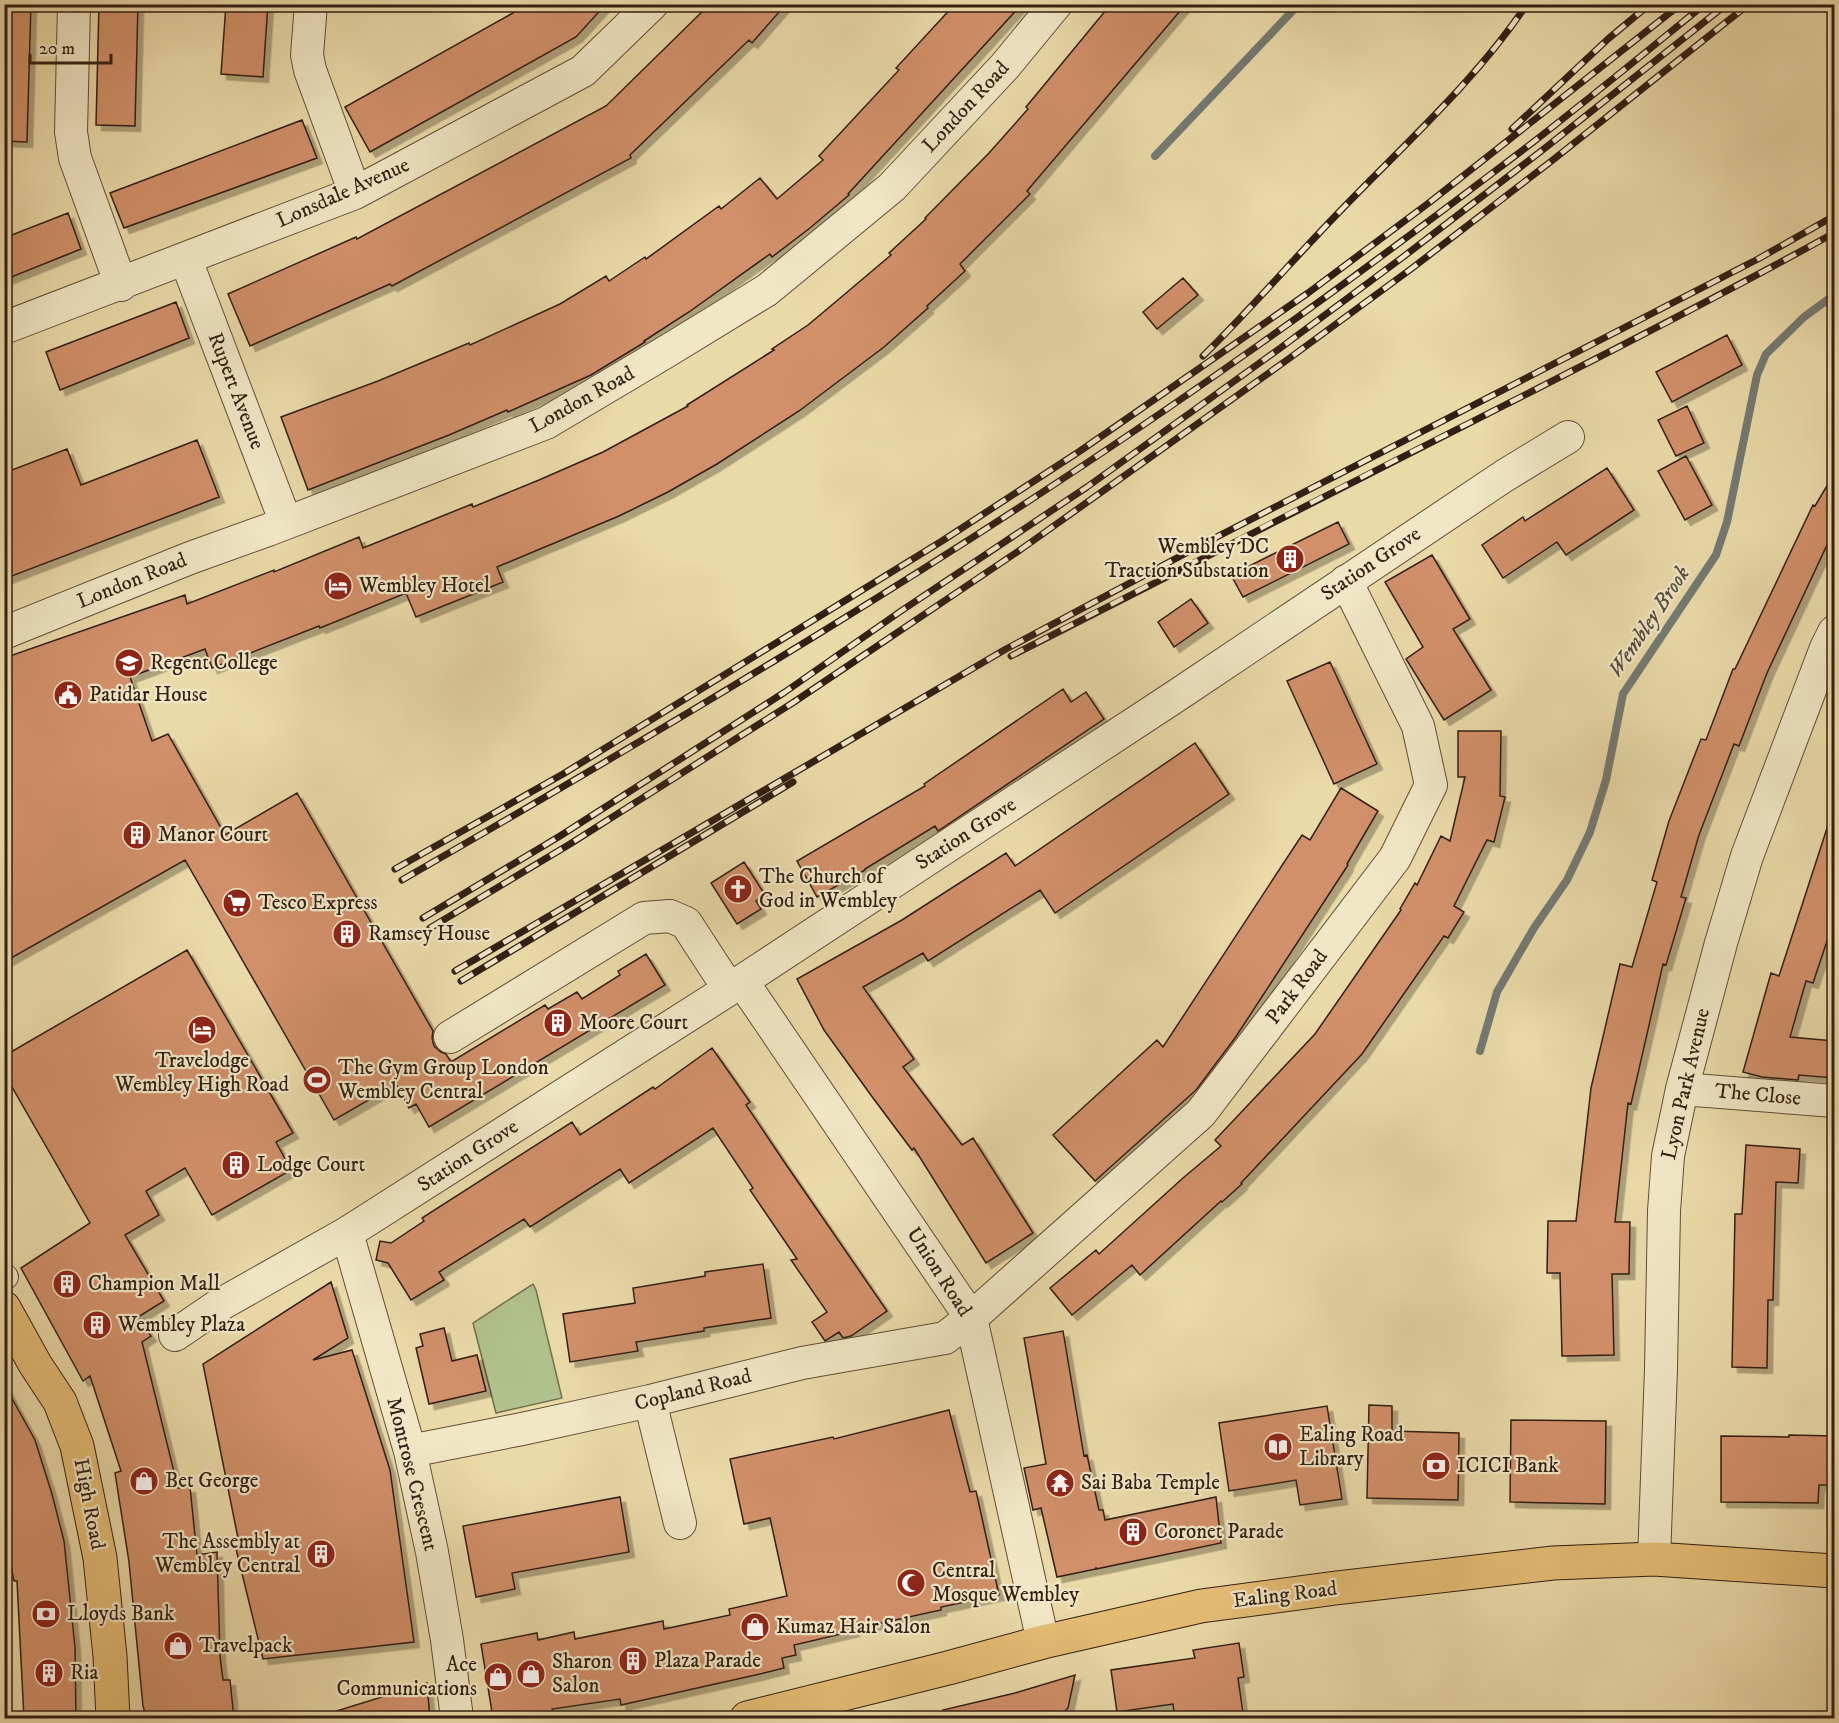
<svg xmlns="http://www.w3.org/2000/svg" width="1839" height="1723" font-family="'IM FELL DW Pica',serif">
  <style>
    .green { fill: #b1c18c; stroke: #727050; stroke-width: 1.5 }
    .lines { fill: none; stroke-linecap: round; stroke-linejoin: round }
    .stream { stroke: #737a74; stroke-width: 8 }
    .building { fill: #d1906a; stroke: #321f13; stroke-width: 1.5; filter: url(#shadow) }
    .pedestrian-casing { stroke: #604e38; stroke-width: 26 }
    .minor-casing { stroke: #604e38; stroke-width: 34 }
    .primary-casing { stroke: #321f13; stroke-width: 35 }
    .pedestrian { stroke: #f1e7c6; stroke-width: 24 }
    .minor { stroke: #f1e7c6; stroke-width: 32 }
    .primary { stroke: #e5bd74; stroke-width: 33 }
    .rail-casing { stroke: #321f13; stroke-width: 7 }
    .rail { stroke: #f1e7c6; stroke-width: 4.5; stroke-dasharray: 14; stroke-linecap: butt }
    .labels { text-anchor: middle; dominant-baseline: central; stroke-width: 4.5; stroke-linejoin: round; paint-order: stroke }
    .street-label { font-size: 21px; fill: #321f13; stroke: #f1e7c6 }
    .poi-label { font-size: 21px; fill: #321f13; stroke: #f1e7c6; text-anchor: start }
    .water-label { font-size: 22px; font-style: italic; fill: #524d43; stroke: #f1e7c6 }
  </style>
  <defs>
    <filter id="shadow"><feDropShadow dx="5.5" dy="5.5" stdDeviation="0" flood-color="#0004"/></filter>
  </defs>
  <rect width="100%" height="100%" fill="#eadaa8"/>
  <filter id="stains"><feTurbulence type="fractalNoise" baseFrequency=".00333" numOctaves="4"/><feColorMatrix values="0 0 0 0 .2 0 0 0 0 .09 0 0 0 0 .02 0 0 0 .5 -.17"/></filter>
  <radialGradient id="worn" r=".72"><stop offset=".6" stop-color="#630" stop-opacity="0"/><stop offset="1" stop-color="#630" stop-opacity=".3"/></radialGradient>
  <!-- green -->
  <path class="green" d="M533 1284 536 1290 562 1398 496 1413 473 1323Z"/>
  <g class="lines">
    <!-- stream -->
    <path class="stream" d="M1155 156 1299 4
      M1480 1051 1497 992 1534 928 1567 880 1590 832 1606 780 1623 694 1716 555 1727 522 1757 375 1766 354 1804 317 1834 295"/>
  </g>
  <!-- building -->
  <path class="building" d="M4 4H31L27 142 4 141Z
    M99 4H138L135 126 96 125Z
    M226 4H268L263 77 221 74Z
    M529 4H606L576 37 370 152 345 107Z
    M710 4H786L752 43 749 40 630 155 631 158 392 286 390 284 250 346 228 294 356 237 357 239 606 106Z
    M955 4H1022L848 194 849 195 810 228 772 257 770 254 689 312 644 341 645 342 591 375 508 412 507 410 449 435 308 490 281 417 378 381 469 343 470 345 560 304 606 276 609 281 645 257 646 259 719 206 721 209 760 178 777 199 823 160 819 156 899 70 896 68Z
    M1111 4H1186L1027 191 1030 194 960 264 965 271 927 306 928 308 884 347 799 411 717 464 668 492 619 516 497 567 503 582 416 617 406 593 320 628 319 626 212 668 205 649 130 677 152 741 168 734 225 835 297 793 433 1031 432 1038 434 1046 441 1052 446 1054 451 1062 545 1005 548 1009 577 992 582 999 620 975 618 971 646 954 665 985 429 1127 416 1104 409 1108 396 1084 334 1120 185 860 4 962V658L185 595 187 604 274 570V572L359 537 363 548 472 504 473 507 539 480 603 452 688 406 687 405 774 350 772 349 808 325 839 299 891 255 889 253 926 219 925 218 989 153 1028 109 1026 107Z
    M302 120 317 158 124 228 110 193Z
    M68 213 81 249 4 280V238Z
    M1183 278 1198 295 1157 329 1143 312Z
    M176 302 189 338 60 390 46 352Z
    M1727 335 1742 365 1672 402 1656 372Z
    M1687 406 1704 443 1676 456 1658 420Z
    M197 440 219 497 4 579V473L67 449 81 485Z
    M1686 456 1712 505 1685 520 1658 471Z
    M1607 468 1634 510 1566 555 1557 542 1503 578 1482 545 1523 517 1525 521Z
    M1834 474V530L1767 673 1739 746 1734 744 1699 835 1681 897 1686 898 1666 965 1663 964 1631 1104 1628 1103 1615 1222H1630L1629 1274H1612L1614 1355 1562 1356 1560 1273H1547L1548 1221H1576L1591 1088 1620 964 1632 967 1657 882 1652 880 1669 821 1701 739 1706 740 1733 669H1735L1813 505 1815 506Z
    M1338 522 1349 544 1243 597 1231 575Z
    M1432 555 1470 619 1453 629 1491 690 1444 720 1406 659 1423 647 1385 582Z
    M1191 599 1208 623 1174 647 1158 622Z
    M1330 662 1377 764 1334 784 1287 681Z
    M1063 689 1071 702 1086 692 1104 719 938 831 935 826 865 869V870L817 897 797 861 925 786 924 784Z
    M1458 731H1501L1500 796 1505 797 1494 842 1487 840 1454 906 1464 912 1448 938 1444 936 1362 1054 1241 1183 1242 1184 1222 1202 1221 1201 1140 1275 1132 1265 1072 1315 1050 1288 1096 1250 1099 1254 1183 1178 1221 1146 1215 1140 1315 1034 1401 910 1400 909 1415 883 1417 885 1441 836 1450 841 1465 777H1458Z
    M1195 743 1229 794 1055 913 1040 890 928 961 923 953 863 987 914 1059 903 1067 962 1145 973 1138 1033 1233 986 1263 914 1148 912 1150 873 1098 824 1030 797 979 902 920 1006 853 1015 866Z
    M1341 788 1378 811 1347 864 1348 865 1235 1038 1196 1090 1095 1181 1053 1135 1157 1040 1163 1047 1302 835 1310 840Z
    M1830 819 1834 820V920L1813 983 1806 981 1790 1037 1834 1041V1078L1799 1075 1798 1080 1762 1077 1743 1072 1771 973 1779 976Z
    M744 862 765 895 756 901 761 909 737 924 711 883Z
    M187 950 293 1133 276 1142 291 1170 212 1215 185 1168 146 1191 159 1215 125 1235 164 1301 138 1317 151 1336 142 1342 178 1488 190 1487 197 1555 217 1552 220 1656 223 1680H230L234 1719H147L143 1706 129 1562 115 1473 121 1471 90 1376 83 1381 21 1268 90 1223 4 1073V1056Z
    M712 1048 750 1102 746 1105 787 1166 887 1311 851 1336 843 1338 839 1332 825 1341 812 1322 827 1312 791 1260 797 1259 750 1190 753 1188 713 1128 629 1183 620 1169 530 1227 524 1219 439 1272 444 1280 411 1300 388 1263 376 1260 380 1241 391 1243 424 1221 422 1218 572 1122 580 1135 653 1087 655 1089Z
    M1746 1145 1800 1149 1798 1183 1776 1182 1773 1300H1768L1767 1368 1732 1367 1735 1214H1742Z
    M763 1264 771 1318 704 1328V1331L636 1342 638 1351 570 1362 563 1314 635 1303 633 1288 705 1276V1272Z
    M331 1282 348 1338 313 1360 352 1350 390 1470 414 1642 263 1659 236 1549 240 1548 203 1364Z
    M444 1328 452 1361 477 1355 486 1391 429 1404 416 1348 423 1346 420 1334Z
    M1063 1331 1084 1456 1087 1455 1099 1510H1103L1105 1520 1216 1497 1221 1543 1096 1569V1567V1569L1057 1577 1041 1508 1033 1510 1024 1468 1046 1464 1024 1338Z
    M4 1384 35 1440 52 1494 64 1541 75 1647 76 1719H24L17 1581H14L4 1533Z
    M1369 1405 1392 1406V1431L1459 1433 1458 1500 1367 1498Z
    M1327 1406 1342 1499 1300 1505 1296 1480 1229 1491 1219 1423Z
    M949 1410 970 1492 976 1491 999 1595 941 1607V1610L854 1629V1631L794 1645 796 1655 782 1658 784 1668 760 1674 621 1705 620 1699 552 1709 553 1712 521 1719H503L492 1712 481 1644 537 1633 538 1640 574 1632 575 1639 663 1621 664 1629 730 1615 729 1609 787 1596 770 1518 744 1524 730 1459 833 1437 834 1439Z
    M1511 1420 1606 1421 1605 1504 1510 1502Z
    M1789 1435 1834 1436V1485H1819L1818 1503 1721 1502V1436L1789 1437Z
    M620 1497 629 1552 512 1573 515 1589 476 1597 463 1526Z
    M1239 1643 1244 1677 1238 1678 1243 1713 1205 1719H1175L1173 1704 1117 1712 1111 1670 1195 1658 1193 1650Z
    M1075 1675 1068 1708 1062 1714 1048 1719H944L943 1710 1015 1693Z
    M427 1683 430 1719H331L330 1713Z"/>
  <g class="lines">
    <!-- pedestrian casing -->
    <g class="pedestrian-casing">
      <path id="pedestrian" d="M4 1278 6 1277"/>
    </g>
    <!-- minor casing -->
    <g class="minor-casing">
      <path id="minor" d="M74 4 71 132 75 158 121 285
        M311 4 307 55 310 70 355 193
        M186 260 286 523
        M4 328 355 193 583 71 652 4
        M4 633 190 558 268 530 546 423 664 353 767 290 892 187 1005 66 1056 4
        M742 981 971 1318 1043 1642
        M450 1037 644 918 670 916 686 923 729 989
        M1682 1089 1834 1101
        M347 1233 410 1451 432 1552 447 1640 457 1718
        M175 1335 216 1307 347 1233 742 981 1179 694 1504 476 1568 437
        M650 1401 680 1523
        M410 1451 522 1429 650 1401 802 1363 945 1338 971 1318 1201 1113 1395 858 1431 785 1418 726 1346 581
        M1654 1559 1661 1369 1664 1211 1668 1156 1682 1089 1721 943 1747 856 1826 648 1834 632"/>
    </g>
    <!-- primary casing -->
    <g class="primary-casing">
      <path id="primary" d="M4 1308 35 1364 60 1402 77 1446 100 1558 110 1656 113 1718
        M747 1718 948 1668 1043 1642 1201 1606 1336 1588 1553 1563 1654 1559 1834 1571"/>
    </g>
    <!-- pedestrian -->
    <use href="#pedestrian" class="pedestrian"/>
    <!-- minor -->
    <use href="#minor" class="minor"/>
    <!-- primary -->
    <use href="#primary" class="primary"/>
    <!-- rail casing -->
    <g class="rail-casing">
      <path id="rail" d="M1512 129 1608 39 1650 4
        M1203 356C1252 308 1296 256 1344 207 1406 143 1477 79 1527 4
        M1011 656C1175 571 1340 488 1505 405 1615 349 1726 293 1834 233
        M395 869 563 774 942 541 1080 451 1308 293 1430 202 1681 4
        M402 880C687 716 971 548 1240 358 1339 289 1436 216 1532 143 1590 98 1647 51 1705 4
        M423 918 560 836 785 692 901 611 1087 487 1279 349 1403 257 1540 152 1727 4
        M430 928 570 844 794 702 1020 550 1287 360 1411 269 1549 163 1749 4
        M455 971 1006 649 1203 544 1758 259 1834 216
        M461 981 793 782"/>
    </g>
    <!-- rail -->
    <use href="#rail" class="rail"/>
  </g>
  <!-- icons -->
  <defs>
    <g id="building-disc" transform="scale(1.5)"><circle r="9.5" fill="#8f2418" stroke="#f1e7c6"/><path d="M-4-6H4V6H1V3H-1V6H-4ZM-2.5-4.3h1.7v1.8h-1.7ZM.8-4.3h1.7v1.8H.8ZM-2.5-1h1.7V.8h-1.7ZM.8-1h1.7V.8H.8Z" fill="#fff"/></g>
    <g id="hotel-disc" transform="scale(1.5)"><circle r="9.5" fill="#8f2418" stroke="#f1e7c6"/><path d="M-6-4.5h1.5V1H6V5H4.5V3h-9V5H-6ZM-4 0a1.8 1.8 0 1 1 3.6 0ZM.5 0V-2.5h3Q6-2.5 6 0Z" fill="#fff"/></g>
    <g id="university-disc" transform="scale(1.5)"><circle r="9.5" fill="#8f2418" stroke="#f1e7c6"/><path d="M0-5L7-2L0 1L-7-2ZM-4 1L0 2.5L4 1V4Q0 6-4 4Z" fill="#fff"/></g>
    <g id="civic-disc" transform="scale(1.5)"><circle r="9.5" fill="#8f2418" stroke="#f1e7c6"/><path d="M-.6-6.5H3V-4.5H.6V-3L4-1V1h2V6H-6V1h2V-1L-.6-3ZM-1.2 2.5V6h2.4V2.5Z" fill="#fff"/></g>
    <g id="church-disc" transform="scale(1.5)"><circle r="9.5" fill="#8f2418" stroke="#f1e7c6"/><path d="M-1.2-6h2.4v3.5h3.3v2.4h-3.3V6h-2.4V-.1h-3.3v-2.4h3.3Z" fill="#fff"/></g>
    <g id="supermarket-disc" transform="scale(1.5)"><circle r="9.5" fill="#8f2418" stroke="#f1e7c6"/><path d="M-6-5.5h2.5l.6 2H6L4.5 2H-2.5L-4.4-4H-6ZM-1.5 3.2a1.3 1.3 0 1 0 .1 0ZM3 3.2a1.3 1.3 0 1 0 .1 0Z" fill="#fff"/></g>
    <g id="stadium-disc" transform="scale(1.5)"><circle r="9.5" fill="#8f2418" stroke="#f1e7c6"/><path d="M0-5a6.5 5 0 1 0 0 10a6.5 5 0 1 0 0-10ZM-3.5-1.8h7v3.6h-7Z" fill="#fff"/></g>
    <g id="library-disc" transform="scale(1.5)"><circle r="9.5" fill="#8f2418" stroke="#f1e7c6"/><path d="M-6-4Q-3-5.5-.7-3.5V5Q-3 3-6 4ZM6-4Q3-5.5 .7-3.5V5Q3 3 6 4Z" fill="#fff"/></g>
    <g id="bank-disc" transform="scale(1.5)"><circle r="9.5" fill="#8f2418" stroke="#f1e7c6"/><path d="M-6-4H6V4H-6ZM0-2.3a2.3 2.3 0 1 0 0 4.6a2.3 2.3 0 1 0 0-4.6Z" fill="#fff"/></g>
    <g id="shop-disc" transform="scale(1.5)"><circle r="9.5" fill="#8f2418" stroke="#f1e7c6"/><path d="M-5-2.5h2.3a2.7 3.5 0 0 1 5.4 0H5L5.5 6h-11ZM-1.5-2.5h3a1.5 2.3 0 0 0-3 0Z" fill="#fff"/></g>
    <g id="temple-disc" transform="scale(1.5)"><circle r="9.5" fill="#8f2418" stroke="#f1e7c6"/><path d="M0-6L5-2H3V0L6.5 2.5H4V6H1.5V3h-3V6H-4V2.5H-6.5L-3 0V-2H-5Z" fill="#fff"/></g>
    <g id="mosque-disc" transform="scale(1.5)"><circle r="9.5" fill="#8f2418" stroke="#f1e7c6"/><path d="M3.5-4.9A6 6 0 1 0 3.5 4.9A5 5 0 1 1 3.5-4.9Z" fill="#fff"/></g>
  </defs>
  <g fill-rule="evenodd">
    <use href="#building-disc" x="1290" y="559"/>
    <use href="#hotel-disc" x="338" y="586"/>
    <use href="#university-disc" x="129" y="663"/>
    <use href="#civic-disc" x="68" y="695"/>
    <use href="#building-disc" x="137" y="835"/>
    <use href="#church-disc" x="738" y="889"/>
    <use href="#supermarket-disc" x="237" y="903"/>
    <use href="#building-disc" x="347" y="934"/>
    <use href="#building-disc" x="558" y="1023"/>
    <use href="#hotel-disc" x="202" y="1030"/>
    <use href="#stadium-disc" x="317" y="1080"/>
    <use href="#building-disc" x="236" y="1165"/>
    <use href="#building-disc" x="67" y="1284"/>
    <use href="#building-disc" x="97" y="1325"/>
    <use href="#library-disc" x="1278" y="1447"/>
    <use href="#bank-disc" x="1436" y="1466"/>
    <use href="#shop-disc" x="144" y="1481"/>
    <use href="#temple-disc" x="1060" y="1483"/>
    <use href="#building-disc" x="1133" y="1532"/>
    <use href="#building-disc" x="321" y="1554"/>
    <use href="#mosque-disc" x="911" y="1583"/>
    <use href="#bank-disc" x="46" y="1614"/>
    <use href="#shop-disc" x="755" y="1627"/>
    <use href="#shop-disc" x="178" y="1646"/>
    <use href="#building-disc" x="633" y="1661"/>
    <use href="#building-disc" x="49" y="1673"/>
    <use href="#shop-disc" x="531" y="1674"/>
    <use href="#shop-disc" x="498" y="1677"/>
  </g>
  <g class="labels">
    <!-- street labels -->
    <g class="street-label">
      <text transform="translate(966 107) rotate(-47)">London Road</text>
      <text transform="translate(343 193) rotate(-24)">Lonsdale Avenue</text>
      <text transform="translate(236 391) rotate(69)">Rupert Avenue</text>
      <text transform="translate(582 400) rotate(-29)">London Road</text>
      <text transform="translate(1371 564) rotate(-34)">Station Grove</text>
      <text transform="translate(132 581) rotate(-22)">London Road</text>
      <text transform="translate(966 834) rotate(-33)">Station Grove</text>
      <text transform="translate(1297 987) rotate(-53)">Park Road</text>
      <text transform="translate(1686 1084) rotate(-77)">Lyon Park Avenue</text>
      <text transform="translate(1758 1095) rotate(5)">The Close</text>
      <text transform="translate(468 1156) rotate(-33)">Station Grove</text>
      <text transform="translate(939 1272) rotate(57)">Union Road</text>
      <text transform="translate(693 1390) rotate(-14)">Copland Road</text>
      <text transform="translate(412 1474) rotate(76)">Montrose Crescent</text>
      <text transform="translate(89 1504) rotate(79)">High Road</text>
      <text transform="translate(1285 1595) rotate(-7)">Ealing Road</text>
    </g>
    <!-- poi labels -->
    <g class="poi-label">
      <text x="1269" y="547" text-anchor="end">Wembley DC<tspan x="1269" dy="24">Traction Substation</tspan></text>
      <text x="359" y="586">Wembley Hotel</text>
      <text x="150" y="663">Regent College</text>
      <text x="89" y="695">Patidar House</text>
      <text x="158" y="835">Manor Court</text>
      <text x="759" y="877">The Church of<tspan x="759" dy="24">God in Wembley</tspan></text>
      <text x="258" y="903">Tesco Express</text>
      <text x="368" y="934">Ramsey House</text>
      <text x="579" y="1023">Moore Court</text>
      <text x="202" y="1061" text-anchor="middle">Travelodge<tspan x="202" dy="24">Wembley High Road</tspan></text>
      <text x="338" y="1068">The Gym Group London<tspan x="338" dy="24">Wembley Central</tspan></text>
      <text x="257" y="1165">Lodge Court</text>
      <text x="88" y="1284">Champion Mall</text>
      <text x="118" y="1325">Wembley Plaza</text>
      <text x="1299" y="1435">Ealing Road<tspan x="1299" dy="24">Library</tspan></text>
      <text x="1457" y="1466">ICICI Bank</text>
      <text x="165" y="1481">Bet George</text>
      <text x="1081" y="1483">Sai Baba Temple</text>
      <text x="1154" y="1532">Coronet Parade</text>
      <text x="300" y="1542" text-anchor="end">The Assembly at<tspan x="300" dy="24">Wembley Central</tspan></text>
      <text x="932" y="1571">Central<tspan x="932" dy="24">Mosque Wembley</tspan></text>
      <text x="67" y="1614">Lloyds Bank</text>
      <text x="776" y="1627">Kumaz Hair Salon</text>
      <text x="199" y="1646">Travelpack</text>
      <text x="654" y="1661">Plaza Parade</text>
      <text x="552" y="1662">Sharon<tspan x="552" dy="24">Salon</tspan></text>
      <text x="477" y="1665" text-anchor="end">Ace<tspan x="477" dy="24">Communications</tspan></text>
      <text x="70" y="1673">Ria</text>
    </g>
    <!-- water labels -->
    <g class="water-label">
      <text transform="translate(1649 622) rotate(-56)">Wembley Brook</text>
    </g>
  </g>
  <!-- margin -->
  <rect width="1839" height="1723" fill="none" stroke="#eadaa8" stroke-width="24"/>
  <rect x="6" y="6" width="1827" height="1711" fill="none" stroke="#321f13" stroke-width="3"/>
  <rect x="12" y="12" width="1815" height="1699" fill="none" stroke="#321f13" stroke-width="1.5"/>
  <!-- scale -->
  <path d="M30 54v9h81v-9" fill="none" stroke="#321f13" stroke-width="3"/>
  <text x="39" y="54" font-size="18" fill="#321f13" stroke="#f1e7c6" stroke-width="4.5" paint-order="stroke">20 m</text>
  <rect width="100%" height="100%" filter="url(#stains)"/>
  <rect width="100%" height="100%" fill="url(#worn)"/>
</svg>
